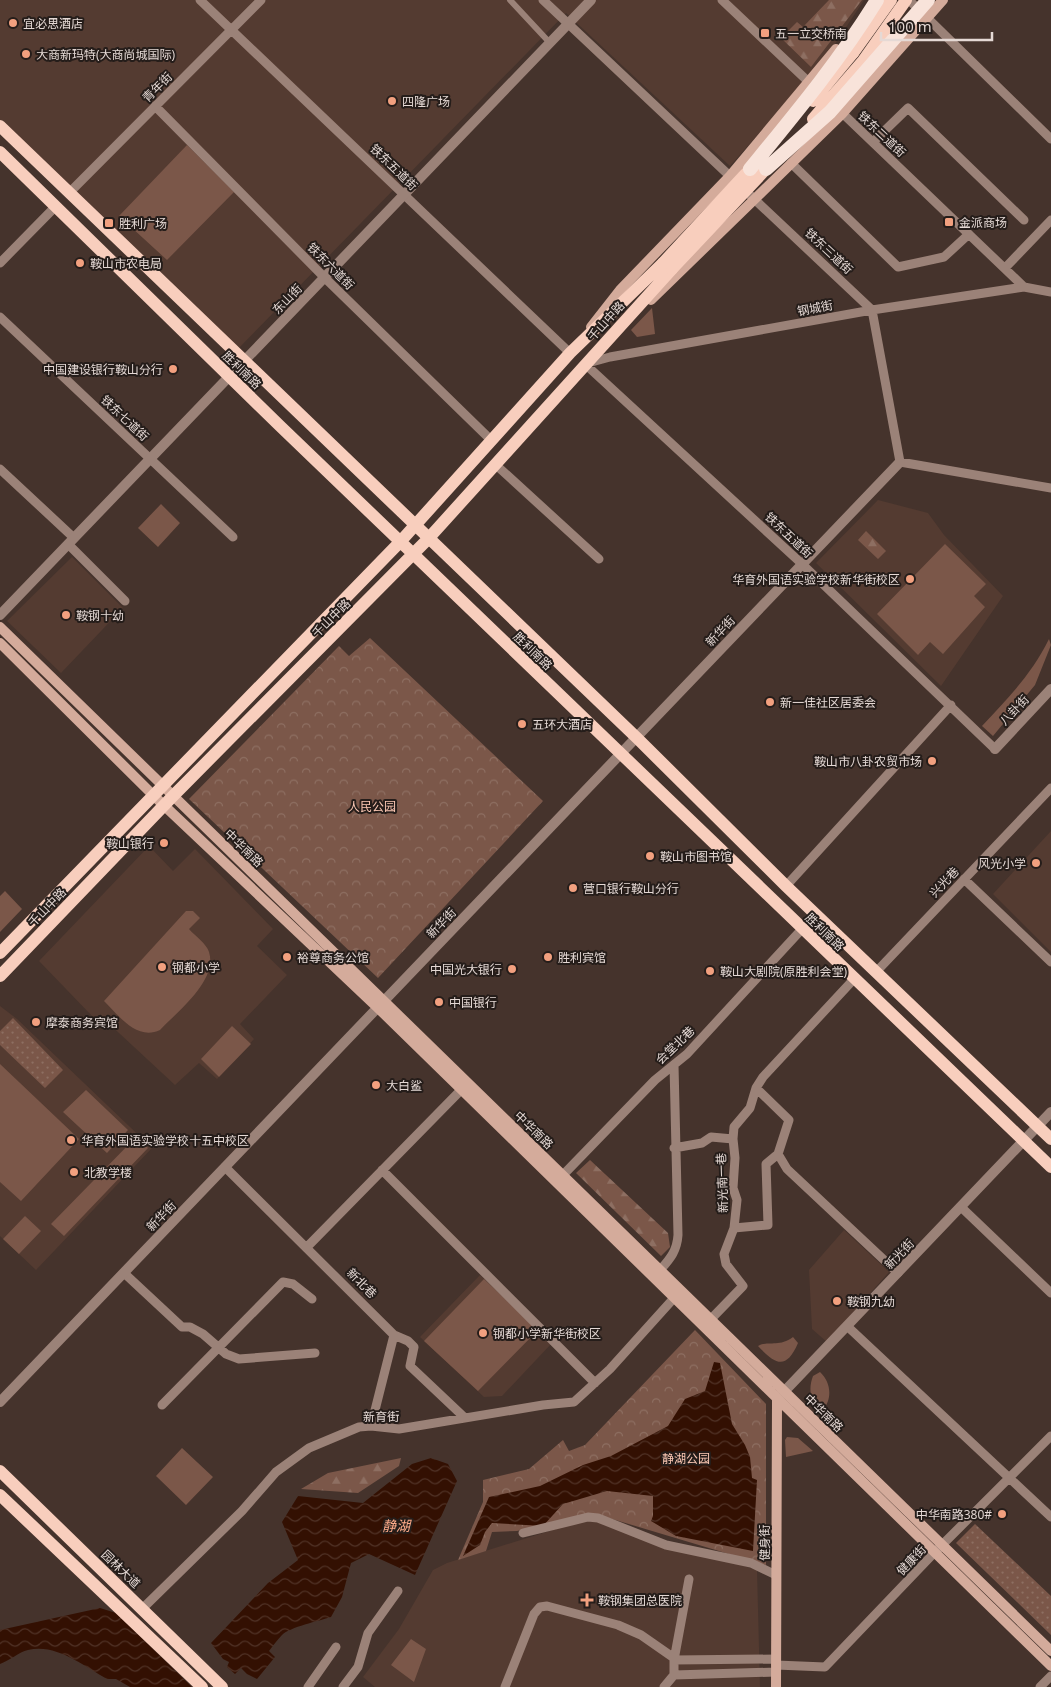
<svg xmlns="http://www.w3.org/2000/svg" width="1051" height="1687" font-family="'Open Sans','Noto Sans SC',sans-serif">
  <style>
    .built { fill: #543b31 }
    .grass { fill: #7b5749 }
    .forest { fill: url(#forest-firs) }
    .park { fill: url(#park-crowns) }
    .garden { fill: url(#garden-dots) }
    .water { fill: url(#water-waves) }
    .lines { fill: none; stroke-linecap: round; stroke-linejoin: round }
    .pedestrian { stroke: #9b8278; stroke-width: 6 }
    .minor { stroke: #9b8278; stroke-width: 9 }
    .tertiary { stroke: #9b8278; stroke-width: 10 }
    .secondary { stroke: #d4ab9b; stroke-width: 10 }
    .primary { stroke: #f8cebd; stroke-width: 12 }
    .primary-bridge { stroke: #f8cebd; stroke-width: 12 }
    .trunk-bridge { stroke: #f8e3da; stroke-width: 14 }
    .poi-dot { fill: #f2a07f; stroke: #251d1a; stroke-width: 2 }
    .labels { text-anchor: middle; dominant-baseline: central; stroke-width: 4; stroke-linejoin: round; paint-order: stroke }
    .poi-label { font-size: 12px; fill: #e5d9d5; stroke: #251d1a; text-anchor: start }
    .street-label { font-size: 12px; fill: #e5d9d5; stroke: #251d1a }
    .park-label { font-size: 12px; fill: #fcc8b4; stroke: #251d1a }
    .water-label { font-size: 14px; font-style: italic; fill: #feab8a; stroke: #251d1a }
  </style>
  <defs>
    <pattern id="forest-firs" width="22" height="20" patternUnits="userSpaceOnUse" patternTransform="scale(1.25)"><rect width="22" height="20" fill="#7b5749"/><path d="M5 1l3.5 6h-7zM16 11l3.5 6h-7z" fill="#8e6f62"/></pattern>
    <pattern id="park-crowns" width="20" height="18" patternUnits="userSpaceOnUse" patternTransform="scale(1.25)"><rect width="20" height="18" fill="#7b5749"/><path d="M2 6a3 3 0 1 1 6 0M12 15a3 3 0 1 1 6 0" fill="none" stroke="#8e6f62"/></pattern>
    <pattern id="garden-dots" width="8" height="8" patternUnits="userSpaceOnUse" patternTransform="scale(1.25)"><rect width="8" height="8" fill="#7b5749"/><path d="M2 2h.1M6 6h.1" fill="none" stroke="#8e6f62" stroke-width="1.8" stroke-linecap="round"/></pattern>
    <pattern id="water-waves" width="16" height="10" patternUnits="userSpaceOnUse" patternTransform="scale(1.25)"><rect width="16" height="10" fill="#331002"/><path d="M0 5q4-4 8 0t8 0" fill="none" stroke="#503226"/></pattern>
  </defs>
  <rect width="100%" height="100%" fill="#45332c"/>
  <!-- built -->
  <path class="built" d="M0 0H864L835 44 804 83 730 166 566 13 238 349 0 120Z
    M878 500 928 513 944 535 1003 596 941 686 816 563Z
    M72 557 123 608 61 673 7 621Z
    M1051 831V952L993 894Z
    M149 846 173 871 195 849 273 929 257 946 287 975 240 1024 254 1039 217 1079 199 1063 175 1085 105 1020 93 1017 39 961Z
    M0 1006 17 1019 152 1148 36 1270 0 1236Z
    M844 1230 889 1272 827 1342 812 1329 809 1270Z
    M480 1275 552 1343 502 1396 484 1397 420 1337Z
    M591 1518 757 1570 760 1687H375L363 1677 399 1629 433 1570 447 1563Z"/>
  <!-- grass -->
  <path class="grass" d="M187 145 234 192 167 260 119 216Z
    M652 308 655 334 637 337 631 330Z
    M161 504 180 523 158 547 138 528Z
    M945 544 986 584 974 596 985 607 943 654 930 642 918 655 877 614Z
    M1049 639 1051 645 1035 685 993 736 982 726C1009 697 1031 675 1049 639Z
    M5 891 22 909 0 932V896Z
    M186 911H193L200 918 189 929C194 935 207 944 209 952 218 980 178 1011 160 1030 137 1041 119 1016 104 1001Z
    M232 1026 251 1044 219 1077 201 1059Z
    M0 1064 79 1139 21 1201 0 1182Z
    M86 1090 128 1130 107 1153 63 1112Z
    M136 1137 148 1148 64 1236 51 1224Z
    M25 1216 41 1231 19 1254 3 1239Z
    M484 1279 538 1330 478 1391 424 1341Z
    M793 1337 798 1343C786 1371 775 1364 758 1346 768 1340 778 1348 793 1337Z
    M820 1372C831 1382 833 1399 822 1411 810 1403 808 1389 813 1376Z
    M787 1437 798 1438 813 1451 786 1457 785 1440Z
    M182 1448 213 1477 186 1505 156 1476Z
    M411 1639 426 1649 414 1682 391 1665Z"/>
  <!-- forest -->
  <path class="forest" d="M829 0H862L811 67 781 38 797 22 803 27Z
    M866 531 886 551 878 559 858 540Z
    M590 1160 668 1233 670 1247 661 1256 576 1173Z
    M401 1458 399 1466 358 1493 301 1489 328 1473Z"/>
  <!-- park -->
  <path class="park" d="M370 638 543 801 378 978 189 799 339 646 349 656Z
    M695 1330 766 1404V1565L592 1513 517 1531 492 1532 486 1551 458 1560 483 1502V1480L529 1469 563 1440 569 1451 585 1445Z"/>
  <!-- garden -->
  <path class="garden" d="M13 1018 63 1070 45 1088 0 1045V1031Z
    M975 1524 1051 1596V1635L956 1543Z"/>
  <!-- water -->
  <path class="water" d="M714 1362 720 1363 732 1424 745 1445 750 1457 752 1478 757 1480 753 1551 676 1536 651 1521 653 1516V1496L607 1491 563 1504 543 1526 492 1523 485 1532 480 1545 463 1556 489 1497 540 1486 583 1465 611 1456 668 1426 685 1399 705 1391Z
    M431 1458 448 1464 457 1481 415 1575 369 1554 351 1563 342 1597 331 1617C319 1621 290 1627 282 1635 277 1640 273 1646 269 1651L275 1657 257 1679 247 1674 241 1668 235 1674 227 1667 229 1662 223 1659 211 1643 268 1583 298 1560 282 1522 298 1496 363 1503 412 1464Z
    M100 1608 116 1613 192 1687H130L116 1679H107C84 1666 56 1643 28 1650 19 1652 9 1661 0 1664V1630Z"/>
  <g class="lines">
    <!-- pedestrian -->
    <path class="pedestrian" d="M510 0 550 43"/>
    <!-- minor -->
    <path class="minor" d="M200 0 570 353
      M543 0 872 310 900 462 1051 488
      M722 0 814 87
      M909 0 1051 139
      M155 106 325 278 492 441
      M838 109 1024 287
      M873 142 908 108 1024 220
      M791 163 898 267 944 257 969 234
      M70 192 261 0
      M0 263 55 207
      M1005 268 1051 220
      M0 317 233 537
      M588 363 610 357 872 310 1024 287 1051 292
      M585 364 801 563 995 749
      M496 465 599 559
      M0 469 74 538
      M68 544 125 601
      M964 879 1051 962
      M786 886 951 705
      M876 972 1051 788
      M756 1088 789 1120 778 1154 787 1169 898 1273
      M674 1148 702 1143 711 1137 733 1139
      M225 1167 394 1335 408 1341 414 1347 410 1366 465 1418
      M382 1170 595 1383
      M563 1175 655 1080 687 1054 802 929
      M961 1207 1051 1293
      M734 1228 768 1225 766 1164 778 1154
      M307 1247 461 1090
      M661 1269C671 1258 677 1250 678 1235L674 1065
      M124 1273 182 1327H190L203 1334 226 1354 239 1359 315 1353
      M711 1319 743 1286 726 1264 724 1254 734 1228 737 1200 733 1188 735 1158 733 1139 734 1127 750 1108 756 1088 763 1077 854 979
      M847 1326 1051 1517
      M162 1405 283 1282 293 1284 312 1299
      M371 1426 394 1335
      M523 1533 588 1517 598 1518 666 1545 751 1563 776 1575
      M142 1609 242 1511 276 1472 309 1448 359 1427 371 1426 399 1429 543 1405 574 1402 610 1369 674 1298
      M674 1660 776 1659
      M776 1665 825 1667 935 1552 1051 1436
      M674 1675 776 1672
      M308 1687 336 1647
      M343 1687 358 1667 368 1633 398 1591
      M505 1687 534 1614 540 1607 547 1606 618 1625 641 1635 674 1658
      M664 1687 674 1675V1660L689 1579
      M1040 1687 1051 1676"/>
    <!-- tertiary -->
    <path class="tertiary" d="M0 615 591 0
      M995 749 1051 689
      M779 1397 1051 1112
      M0 1402 900 462"/>
    <!-- secondary -->
    <path class="secondary" d="M651 300 842 114 943 0
      M591 327 620 290 730 176 836 49
      M0 627 1051 1651
      M0 643 153 795 377 1007 1051 1666
      M776 1687 777 1399"/>
    <!-- primary -->
    <path class="primary" d="M853 53 891 0
      M0 126 637 738 786 886 1051 1139
      M0 152 280 426 1051 1167
      M0 953 400 542 570 353 663 263
      M0 976 173 796 428 539 672 269
      M0 1471 222 1687
      M0 1495 202 1687"/>
    <!-- primary-bridge -->
    <path class="primary-bridge" d="M813 101 853 53
      M813 119 863 61 906 0
      M663 263 750 169
      M672 269 766 169"/>
    <!-- trunk-bridge -->
    <path class="trunk-bridge" d="M750 169C795 114 840 60 877 0
      M766 169 830 112 928 0"/>
  </g>
  <!-- markers -->
  <g class="poi-dot">
    <circle cx="13" cy="23" r="5"/>
    <rect x="760" y="28" width="10" height="10" rx="2.5"/>
    <circle cx="26" cy="54" r="5"/>
    <circle cx="392" cy="101" r="5"/>
    <rect x="944" y="217" width="10" height="10" rx="2.5"/>
    <rect x="104" y="218" width="10" height="10" rx="2.5"/>
    <circle cx="80" cy="263" r="5"/>
    <circle cx="173" cy="369" r="5"/>
    <circle cx="910" cy="579" r="5"/>
    <circle cx="66" cy="615" r="5"/>
    <circle cx="770" cy="702" r="5"/>
    <circle cx="522" cy="724" r="5"/>
    <circle cx="932" cy="761" r="5"/>
    <circle cx="164" cy="843" r="5"/>
    <circle cx="650" cy="856" r="5"/>
    <circle cx="1036" cy="863" r="5"/>
    <circle cx="573" cy="888" r="5"/>
    <circle cx="287" cy="957" r="5"/>
    <circle cx="548" cy="957" r="5"/>
    <circle cx="162" cy="967" r="5"/>
    <circle cx="512" cy="969" r="5"/>
    <circle cx="710" cy="971" r="5"/>
    <circle cx="439" cy="1002" r="5"/>
    <circle cx="36" cy="1022" r="5"/>
    <circle cx="376" cy="1085" r="5"/>
    <circle cx="71" cy="1140" r="5"/>
    <circle cx="74" cy="1172" r="5"/>
    <circle cx="837" cy="1301" r="5"/>
    <circle cx="483" cy="1333" r="5"/>
    <circle cx="1002" cy="1514" r="5"/>
    <path d="M584.5 1592.5h5v5h5v5h-5v5h-5v-5h-5v-5h5z"/>
  </g>
  <g class="labels">
    <!-- poi labels -->
    <g class="poi-label">
      <text x="23" y="23">宜必思酒店</text>
      <text x="775" y="33">五一立交桥南</text>
      <text x="36" y="54">大商新玛特(大商尚城国际)</text>
      <text x="402" y="101">四隆广场</text>
      <text x="959" y="222">金派商场</text>
      <text x="119" y="223">胜利广场</text>
      <text x="90" y="263">鞍山市农电局</text>
      <text x="163" y="369" text-anchor="end">中国建设银行鞍山分行</text>
      <text x="900" y="579" text-anchor="end">华育外国语实验学校新华街校区</text>
      <text x="76" y="615">鞍钢十幼</text>
      <text x="780" y="702">新一佳社区居委会</text>
      <text x="532" y="724">五环大酒店</text>
      <text x="922" y="761" text-anchor="end">鞍山市八卦农贸市场</text>
      <text x="154" y="843" text-anchor="end">鞍山银行</text>
      <text x="660" y="856">鞍山市图书馆</text>
      <text x="1026" y="863" text-anchor="end">风光小学</text>
      <text x="583" y="888">营口银行鞍山分行</text>
      <text x="297" y="957">裕尊商务公馆</text>
      <text x="558" y="957">胜利宾馆</text>
      <text x="172" y="967">钢都小学</text>
      <text x="502" y="969" text-anchor="end">中国光大银行</text>
      <text x="720" y="971">鞍山大剧院(原胜利会堂)</text>
      <text x="449" y="1002">中国银行</text>
      <text x="46" y="1022">摩泰商务宾馆</text>
      <text x="386" y="1085">大白鲨</text>
      <text x="81" y="1140">华育外国语实验学校十五中校区</text>
      <text x="84" y="1172">北教学楼</text>
      <text x="847" y="1301">鞍钢九幼</text>
      <text x="493" y="1333">钢都小学新华街校区</text>
      <text x="992" y="1514" text-anchor="end">中华南路380#</text>
      <text x="598" y="1600">鞍钢集团总医院</text>
    </g>
    <!-- street labels -->
    <g class="street-label">
      <text transform="translate(157 87) rotate(-45)">青年街</text>
      <text transform="translate(882 134) rotate(43)">铁东二道街</text>
      <text transform="translate(394 167) rotate(44)">铁东五道街</text>
      <text transform="translate(829 251) rotate(43)">铁东三道街</text>
      <text transform="translate(331 266) rotate(45)">铁东六道街</text>
      <text transform="translate(287 299) rotate(-46)">东山街</text>
      <text transform="translate(815 308) rotate(-11)">钢城街</text>
      <text transform="translate(606 321) rotate(-48)">千山中路</text>
      <text transform="translate(242 370) rotate(44)">胜利南路</text>
      <text transform="translate(125 418) rotate(43)">铁东七道街</text>
      <text transform="translate(789 535) rotate(43)">铁东五道街</text>
      <text transform="translate(331 618) rotate(-45)">千山中路</text>
      <text transform="translate(720 631) rotate(-47)">新华街</text>
      <text transform="translate(533 651) rotate(44)">胜利南路</text>
      <text transform="translate(1014 710) rotate(-47)">八卦街</text>
      <text transform="translate(244 848) rotate(44)">中华南路</text>
      <text transform="translate(944 882) rotate(-47)">兴光巷</text>
      <text transform="translate(47 907) rotate(-46)">千山中路</text>
      <text transform="translate(441 923) rotate(-46)">新华街</text>
      <text transform="translate(825 932) rotate(44)">胜利南路</text>
      <text transform="translate(675 1045) rotate(-44)">会堂北巷</text>
      <text transform="translate(534 1130) rotate(44)">中华南路</text>
      <text transform="translate(722 1183) rotate(-92)">新光南一巷</text>
      <text transform="translate(161 1216) rotate(-46)">新华街</text>
      <text transform="translate(899 1254) rotate(-46)">新光街</text>
      <text transform="translate(362 1283) rotate(45)">新北巷</text>
      <text transform="translate(824 1413) rotate(44)">中华南路</text>
      <text x="381" y="1416">新育街</text>
      <text transform="translate(764 1543) rotate(-90)">健身街</text>
      <text transform="translate(911 1560) rotate(-47)">健康街</text>
      <text transform="translate(121 1569) rotate(44)">园林大道</text>
    </g>
    <!-- park labels -->
    <g class="park-label">
      <text x="372" y="806">人民公园</text>
      <text x="686" y="1458">静湖公园</text>
    </g>
    <!-- water labels -->
    <g class="water-label">
      <text x="396" y="1525">静湖</text>
    </g>
  </g>
  <!-- scale -->
  <path d="M881 32v8h111v-8" fill="none" stroke="#e5d9d5" stroke-width="2.5"/>
  <text x="888" y="32" font-size="15" fill="#e5d9d5" stroke="#251d1a" stroke-width="4" paint-order="stroke">100 m</text>
</svg>
